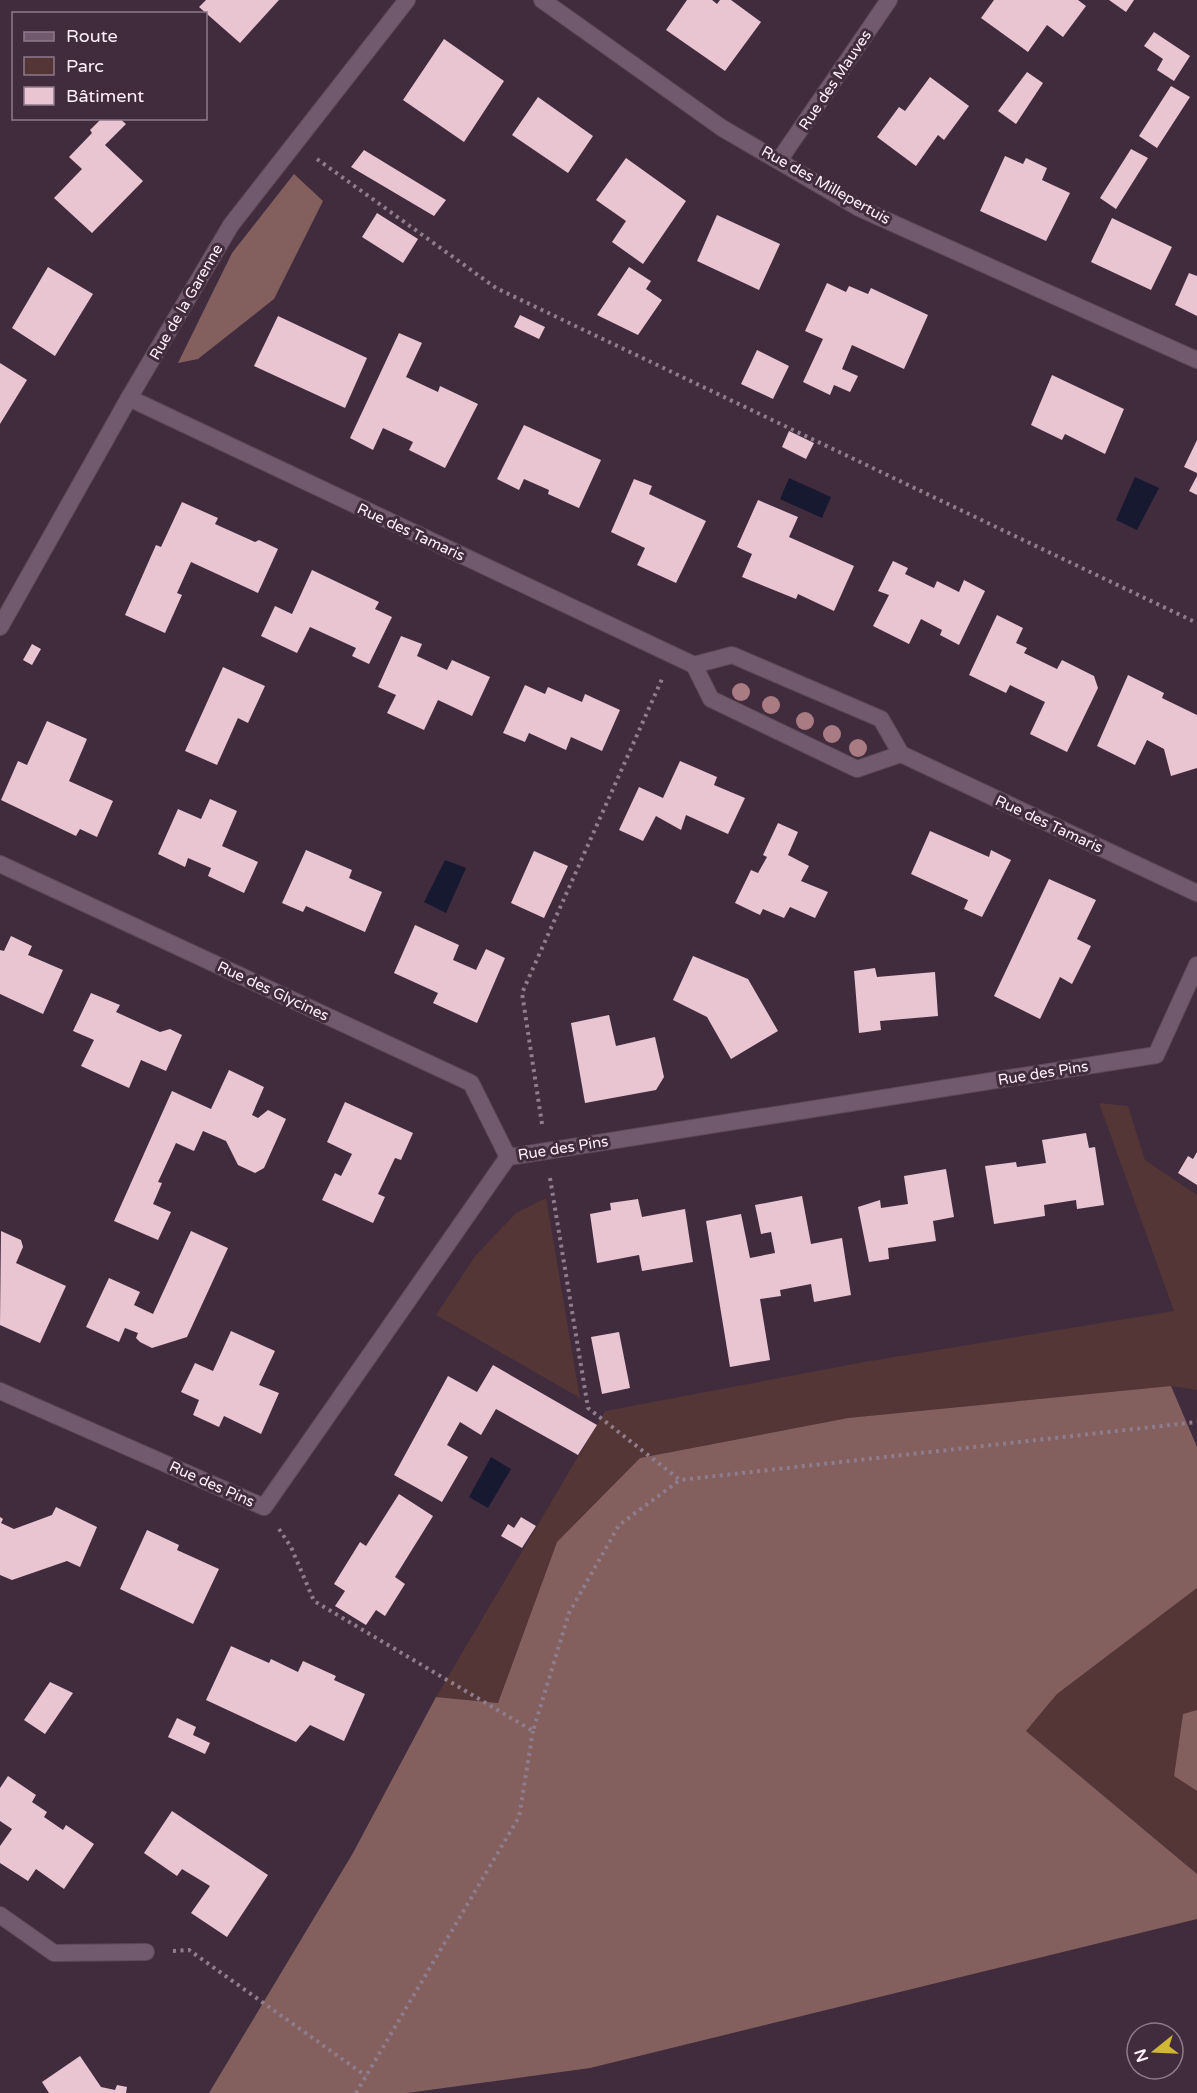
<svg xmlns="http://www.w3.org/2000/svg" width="1197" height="2093" font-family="'Varela Round',sans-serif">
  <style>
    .green { fill: #533635 }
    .forest { fill: #83605e }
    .water { fill: #171931 }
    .building { fill: #e9c5d1 }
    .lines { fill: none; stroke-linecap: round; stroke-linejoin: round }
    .minor-casing { stroke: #5b4958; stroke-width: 18 }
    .tertiary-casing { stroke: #5b4958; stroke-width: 18 }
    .path { stroke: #8f7d8c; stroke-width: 4; stroke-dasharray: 3 4.5; stroke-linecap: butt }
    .minor { stroke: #715a6e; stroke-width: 16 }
    .tertiary { stroke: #715a6e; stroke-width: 16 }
    .tree { fill: #a97b82 }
    .labels { text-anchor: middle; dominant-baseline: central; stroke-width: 6; stroke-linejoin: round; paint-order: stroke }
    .street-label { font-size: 15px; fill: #fef0fb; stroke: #412c3e }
  </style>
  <rect width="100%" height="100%" fill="#412c3e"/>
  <!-- green -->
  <path class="green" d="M1099 1103 1128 1106 1145 1160 1197 1195V1390L1171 1386 848 1418 640 1458 557 1542 498 1703 436 1697 605 1411 864 1362 1174 1311Z
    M546 1198 580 1398 436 1315 476 1255 516 1213Z
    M1197 1588V1710L1183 1714 1174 1776 1197 1791V1874L1026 1731 1057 1694Z"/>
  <!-- forest -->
  <path class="forest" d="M294 174 323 201 274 299 198 359 178 363 232 253Z
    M1171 1386 1197 1447V1588L1057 1694 1026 1731 1197 1874V1919L590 2068 407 2093H209L353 1853 436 1697 498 1703 557 1542 640 1458 848 1418Z
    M1197 1710V1791L1174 1776 1183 1714Z"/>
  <!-- water -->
  <path class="water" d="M1135 477 1159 488 1137 530 1116 520Z
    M789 478 831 497 822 518 780 499Z
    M445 860 466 868 446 913 424 902Z
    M491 1457 511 1469 488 1508 469 1497Z"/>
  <!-- building -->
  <path class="building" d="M206 0H279L240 43 199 7Z
    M687 0H712L717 4 720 0H731L761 22 725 71 666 30Z
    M994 0H1078L1086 6 1063 37 1047 25 1028 52 981 18Z
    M1109 0H1134L1126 12Z
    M1154 32 1190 56 1174 81 1157 70 1163 59 1144 46Z
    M444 39 504 81 464 142 403 100Z
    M1027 72 1043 83 1016 124 998 111Z
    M930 77 969 106 944 140 938 135 916 166 877 137 899 107 905 111Z
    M1171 86 1190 97 1157 148 1139 136Z
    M538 97 593 136 568 173 512 135Z
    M102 118H119L126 124 105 145 143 181 92 233 54 198 82 169 69 157 92 133 90 130Z
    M1131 149 1148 158 1116 209 1100 198Z
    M364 150 446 200 434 216 351 167Z
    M1005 156 1023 164 1026 158 1047 168 1042 180 1070 193 1046 241 980 211Z
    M626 158 686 201 643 264 612 242 626 221 596 200Z
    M377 213 418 239 403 263 362 237Z
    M717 215 780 244 759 290 697 261Z
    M1112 218 1172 247 1151 290 1091 262Z
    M48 267 93 294 55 356 12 328Z
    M629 267 651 281 646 289 662 300 638 335 597 315Z
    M1189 273 1197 276V316L1175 305Z
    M827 283 846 292 849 286 868 294 871 288 928 315 904 369 852 345 842 369 858 376 850 392 834 385 830 395 803 382 823 339 805 331Z
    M520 315 545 327 539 339 514 327Z
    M278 316 367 358 345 408 254 366Z
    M399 333 422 343 406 377 438 392 440 386 478 404 445 468 409 450 413 442 383 428 373 450 350 438Z
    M757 350 789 366 773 399 741 384Z
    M0 363 27 380 0 424Z
    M1052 375 1124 409 1105 454 1065 434 1062 440 1031 425Z
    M524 425 601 460 579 508 548 494 549 490 524 479 519 490 497 479Z
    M789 431 814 443 806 459 782 447Z
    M1197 440V473L1184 467Z
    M1197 476V495L1189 491Z
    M634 479 652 486 649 494 706 521 676 583 637 565 645 548 611 532Z
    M758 500 798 517 789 537 854 566 834 611 798 594 796 599 742 577 752 554 737 547Z
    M182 502 218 518 215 524 255 542 259 540 278 549 258 593 191 562 177 593 182 595 165 633 125 615 156 545 161 547Z
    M893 561 908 568 905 574 934 588 937 581 959 592 964 580 985 591 959 645 940 635 942 630 921 619 909 644 873 626 889 595 878 591Z
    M312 570 379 602 375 609 392 617 369 664 352 656 356 648 310 627 297 653 261 636 275 606 292 614Z
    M997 615 1023 628 1016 643 1027 648 1024 653 1057 669 1062 660 1094 676 1098 688 1067 752 1030 734 1045 702 1010 685 1006 693 969 675Z
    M401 636 422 644 417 656 447 670 452 660 490 677 472 716 438 700 424 730 387 713 396 695 378 687Z
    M32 644 41 649 32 665 23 660Z
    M223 667 265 686 248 723 238 718 217 765 185 751Z
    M1128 675 1164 693 1162 698 1197 715V768L1171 776 1164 749 1147 740 1135 765 1097 746Z
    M525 685 545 694 548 687 582 702 585 694 620 710 602 751 571 737 566 750 529 733 525 742 503 733Z
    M47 721 87 739 69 781 113 801 97 837 80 829 76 836 1 800 18 761 27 765Z
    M680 761 717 777 714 785 745 798 728 834 686 815 681 830 656 816 643 841 619 830 639 787 663 798Z
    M210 799 237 811 222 846 258 862 244 893 208 876 211 868 188 858 185 867 158 854 178 809 201 819Z
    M778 823 798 832 788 855 809 866 801 881 828 892 815 918 790 907 784 918 763 909 760 915 735 903 751 870 758 873 767 857 763 855Z
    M930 831 989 857 991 850 1011 860 982 917 964 909 968 900 911 874Z
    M306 850 352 870 349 878 382 892 365 932 306 906 303 912 282 903Z
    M534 851 568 866 544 918 511 903Z
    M1049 879 1096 900 1077 939 1091 946 1072 984 1060 977 1040 1019 994 996Z
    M415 925 459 945 453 960 476 970 486 949 505 958 477 1023 433 1003 438 993 394 973Z
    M11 936 32 946 28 955 63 970 43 1014 0 994V950L4 951Z
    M693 956 748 979 778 1031 731 1059 707 1017 673 1000Z
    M875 968 877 977 935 972 938 1016 880 1021 881 1030 859 1033 854 971Z
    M91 993 120 1005 116 1012 160 1032 170 1029 182 1035 166 1071 141 1060 129 1088 81 1066 94 1040 73 1031Z
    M609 1015 616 1046 655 1037 664 1077 656 1090 585 1103 571 1023Z
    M229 1070 264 1087 252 1115 258 1118 268 1110 286 1119 264 1168 255 1173 238 1165 226 1141 203 1131 194 1151 176 1143 158 1182 162 1183 153 1204 171 1212 158 1240 114 1221 172 1091 211 1109Z
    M345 1102 413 1133 401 1160 395 1158 378 1194 385 1197 373 1223 322 1200 335 1173 341 1176 352 1154 327 1142Z
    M1086 1133 1089 1148 1095 1147 1104 1205 1077 1209 1076 1200 1044 1205 1045 1216 994 1224 985 1166 1016 1162 1017 1167 1046 1163 1042 1140Z
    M1197 1152V1185L1178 1173 1188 1156 1193 1159Z
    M946 1169 954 1217 933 1221 936 1241 888 1248 889 1259 869 1262 858 1207 880 1200 881 1208 908 1204 904 1176Z
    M802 1196 811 1244 842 1238 851 1295 814 1302 811 1284 780 1290 781 1296 760 1299 770 1360 730 1367 706 1221 741 1214 750 1258 775 1253 771 1232 761 1234 755 1205Z
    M638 1199 642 1217 685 1209 693 1262 642 1271 639 1255 597 1263 590 1214 611 1210 610 1203Z
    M1 1231 21 1240 23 1247 16 1263 66 1286 40 1343 0 1325Z
    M191 1231 228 1248 187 1337 152 1348 140 1342 136 1338 138 1333 125 1328 119 1342 86 1327 109 1278 140 1292 134 1305 153 1314Z
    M231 1331 275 1351 259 1385 279 1393 261 1434 224 1416 219 1427 193 1415 199 1400 181 1392 195 1363 213 1371Z
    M619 1332 630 1388 602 1394 591 1337Z
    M493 1365 597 1425 578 1455 496 1409 481 1435 460 1422 447 1445 468 1457 442 1502 394 1475 448 1376 477 1392Z
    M399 1494 433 1516 395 1577 405 1584 385 1616 376 1610 366 1625 335 1606 345 1591 334 1584 360 1542 366 1546Z
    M56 1507 97 1527 80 1567 67 1561 12 1580 0 1575V1517L3 1519 1 1523 14 1529 52 1515Z
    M521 1517 536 1526 522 1548 501 1536 508 1524 514 1528Z
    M147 1530 179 1545 177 1550 219 1569 193 1624 120 1589Z
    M231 1646 269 1663 271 1659 298 1672 303 1661 336 1676 334 1680 365 1694 344 1741 310 1725 296 1742 206 1700Z
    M50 1682 73 1693 45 1734 24 1720Z
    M177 1718 196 1727 193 1735 210 1743 205 1754 168 1737Z
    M8 1776 36 1795 32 1802 47 1812 44 1817 63 1830 66 1825 94 1844 64 1889 36 1869 28 1881 0 1863V1846L12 1829 0 1821V1788Z
    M172 1811 268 1875 227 1937 191 1913 210 1886 182 1869 177 1876 144 1853Z
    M80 2056 101 2087 115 2090 117 2085 127 2087 126 2093H49L42 2082Z"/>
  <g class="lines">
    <!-- minor casing -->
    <g class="minor-casing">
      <path id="minor" d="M542 0 722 128 859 208 1197 360
        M780 159 889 0
        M129 398 694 665 732 655 881 719 901 754 1197 893
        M694 665 711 699 857 769 901 754
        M0 864 471 1083 508 1157
        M0 1391 264 1507 508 1157 1156 1055 1197 965
        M0 1915 54 1953 146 1952"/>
    </g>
    <!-- tertiary casing -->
    <g class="tertiary-casing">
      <path id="tertiary" d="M0 627 129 398 231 225 407 0"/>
    </g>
    <!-- path -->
    <path class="path" d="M317 159 496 288 1197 623
      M542 1124 522 993 662 679
      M550 1178 588 1408 680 1480 1197 1422
      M279 1529 291 1547 314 1601 533 1731 569 1613 619 1525 680 1480
      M173 1951 189 1950 366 2076
      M356 2093 519 1817 533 1731"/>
    <!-- minor -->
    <use href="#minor" class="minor"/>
    <!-- tertiary -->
    <use href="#tertiary" class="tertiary"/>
  </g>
  <!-- trees -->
  <g class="tree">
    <circle cx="741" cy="692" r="9"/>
    <circle cx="771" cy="705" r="9"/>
    <circle cx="805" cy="721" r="9"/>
    <circle cx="832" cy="734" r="9"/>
    <circle cx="858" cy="748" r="9"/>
  </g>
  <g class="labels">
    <!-- street labels -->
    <g class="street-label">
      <text transform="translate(835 80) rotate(-56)">Rue des Mauves</text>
      <text transform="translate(826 185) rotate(29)">Rue des Millepertuis</text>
      <text transform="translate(186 302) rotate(-60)">Rue de la Garenne</text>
      <text transform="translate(411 532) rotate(25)">Rue des Tamaris</text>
      <text transform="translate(1049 824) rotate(25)">Rue des Tamaris</text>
      <text transform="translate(273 991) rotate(25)">Rue des Glycines</text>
      <text transform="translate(1043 1073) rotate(-9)">Rue des Pins</text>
      <text transform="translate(563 1148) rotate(-9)">Rue des Pins</text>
      <text transform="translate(212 1484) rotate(24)">Rue des Pins</text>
    </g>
  </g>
  <!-- legend -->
  <rect x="12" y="12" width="195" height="108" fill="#412c3e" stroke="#8d7a8a" stroke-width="1.5"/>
  <rect x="24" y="32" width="30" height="9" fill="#715a6e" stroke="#8d7a8a" stroke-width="1.5"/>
  <text x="66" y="42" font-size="18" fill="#fef0fb">Route</text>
  <rect x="24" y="57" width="30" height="18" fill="#533635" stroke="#8d7a8a" stroke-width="1.5"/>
  <text x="66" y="72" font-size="18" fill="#fef0fb">Parc</text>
  <rect x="24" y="87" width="30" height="18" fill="#e9c5d1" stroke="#8d7a8a" stroke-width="1.5"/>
  <text x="66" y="102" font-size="18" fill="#fef0fb">Bâtiment</text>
  <!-- north arrow -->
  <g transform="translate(1155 2051) rotate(252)"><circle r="28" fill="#412c3e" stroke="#8d7a8a" stroke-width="1.5"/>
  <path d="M0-4.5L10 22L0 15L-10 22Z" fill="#d0b837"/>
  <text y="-9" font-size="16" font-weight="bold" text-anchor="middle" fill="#fef0fb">N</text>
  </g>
</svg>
